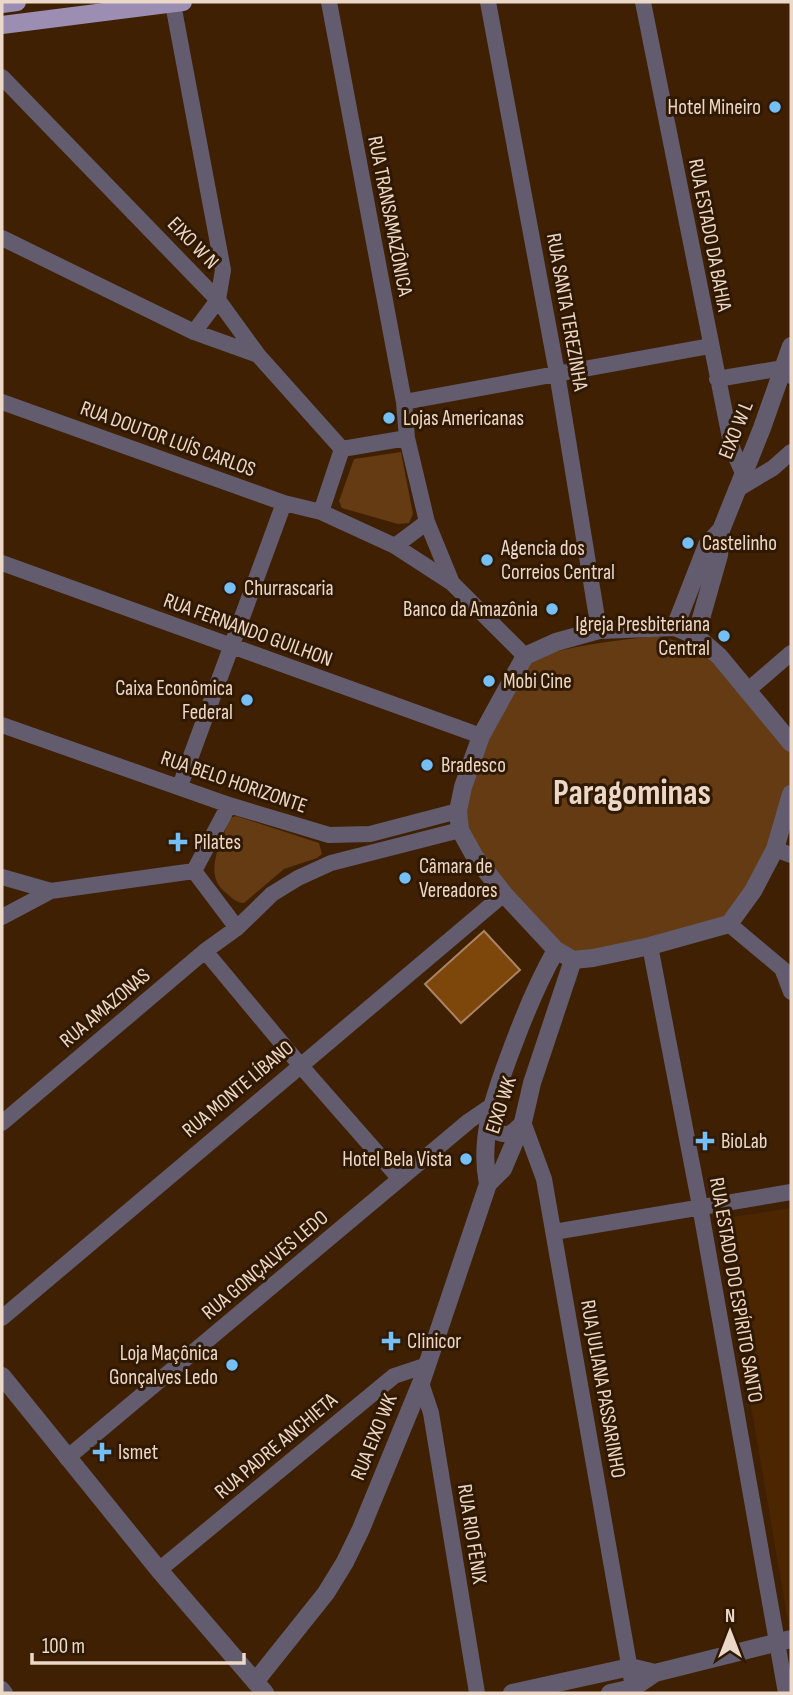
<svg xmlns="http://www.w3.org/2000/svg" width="793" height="1695" font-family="'Sofia Sans Condensed',sans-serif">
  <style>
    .built { fill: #4b2600 }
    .green { fill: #643b13 }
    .building { fill: #7d460a; stroke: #aa8465; stroke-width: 2 }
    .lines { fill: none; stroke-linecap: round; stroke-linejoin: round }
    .minor { stroke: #625c6e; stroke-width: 16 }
    .tertiary { stroke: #625c6e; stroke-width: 18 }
    .primary { stroke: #9b8eb2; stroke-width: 18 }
    .poi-dot { fill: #74c0f6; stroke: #301903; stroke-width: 2.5 }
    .labels { text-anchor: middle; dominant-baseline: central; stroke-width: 6; stroke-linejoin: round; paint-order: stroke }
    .poi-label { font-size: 21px; fill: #ecd8c8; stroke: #301903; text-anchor: start }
    .street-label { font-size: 21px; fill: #ecd8c8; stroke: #301903 }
    .town-label { font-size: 35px; font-weight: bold; fill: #ecd8c8; stroke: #301903 }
  </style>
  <rect width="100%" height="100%" fill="#3f2002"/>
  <!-- built -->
  <path class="built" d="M791 1208V1627L789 1628 719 1219Z"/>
  <!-- green -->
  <path class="green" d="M401 452 413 514 409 523 398 524 342 508 339 501 354 459Z
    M657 636 701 647 744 693 791 752V790L773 849 728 923 566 957 462 830 465 788 526 661C568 645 612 641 657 636Z
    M236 816 319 843 322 854 317 858 284 869 244 903C236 903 231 897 225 892 202 873 222 841 230 818Z"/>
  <!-- building -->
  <path class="building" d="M484 931 520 970 461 1023 425 984Z"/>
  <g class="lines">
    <!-- minor -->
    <path class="minor" d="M329 2 404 402 407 438
      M488 2 557 373 599 630
      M643 2 732 448 743 473
      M173 4 223 270 218 300 194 332
      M2 77 218 300 258 355 342 449
      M2 238 194 332 258 355
      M717 379 783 368 791 376
      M2 402 284 503 321 512
      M404 402 710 346
      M736 490 773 468 791 452
      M427 522 452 583
      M395 546 427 522 407 438 342 449 321 512 395 546 452 583 525 656
      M2 563 481 736
      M748 690 791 653
      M2 725 229 805 329 835 370 834 458 811
      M180 786 284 503
      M229 805 194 871 237 928
      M775 849 791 855
      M2 877 51 891
      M2 917 51 891 194 871
      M729 924 791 976
      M650 946 700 1206 786 1693
      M205 951 300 1065 400 1179
      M783 971 791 992
      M2 1123 205 951 237 928 272 894 298 878 331 863 460 830
      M554 1232 791 1192
      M2 1318 504 894
      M421 1383 431 1413 477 1693
      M67 1458 469 1121 491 1106 494 1127 499 1133C510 1137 515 1130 523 1122L544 1179 634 1693
      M159 1570 394 1376 427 1365
      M2 1689 5 1693"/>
    <!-- tertiary -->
    <path class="tertiary" d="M675 627 707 545 721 530
      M696 636 719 555 721 530 762 428 791 346
      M791 743 719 656 696 636 675 627 599 630 556 642 525 656 481 736 463 787 458 811 460 830 475 857 504 894 556 950 573 960 593 958 650 946 729 924 753 891 775 849 791 794
      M488 1184C478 1135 497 1088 514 1043 526 1011 539 980 556 950
      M2 1376 159 1570 265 1693
      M255 1682 326 1593 345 1562 361 1529 421 1383 488 1184 503 1169 523 1122 532 1083 573 960
      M512 1693 630 1667 655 1673
      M610 1693 633 1688 655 1673 791 1639"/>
    <!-- primary -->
    <path class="primary" d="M2 4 17 2
      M2 25 183 2"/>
  </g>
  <!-- markers -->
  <g class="poi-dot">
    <circle cx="775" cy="107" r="7"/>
    <circle cx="389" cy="418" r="7"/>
    <circle cx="688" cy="543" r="7"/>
    <circle cx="487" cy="560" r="7"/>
    <circle cx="230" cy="588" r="7"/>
    <circle cx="552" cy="609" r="7"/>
    <circle cx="724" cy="636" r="7"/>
    <circle cx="489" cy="681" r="7"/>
    <circle cx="247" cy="700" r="7"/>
    <circle cx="427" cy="765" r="7"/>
    <path d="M174.5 831.5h7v7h7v7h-7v7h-7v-7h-7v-7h7z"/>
    <circle cx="405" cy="878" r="7"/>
    <path d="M701.5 1130.5h7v7h7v7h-7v7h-7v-7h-7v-7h7z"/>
    <circle cx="466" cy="1159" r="7"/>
    <path d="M387.5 1330.5h7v7h7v7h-7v7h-7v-7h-7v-7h7z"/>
    <circle cx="232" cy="1365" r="7"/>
    <path d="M98.5 1441.5h7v7h7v7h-7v7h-7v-7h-7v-7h7z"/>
  </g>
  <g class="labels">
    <!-- poi labels -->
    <g class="poi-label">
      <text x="761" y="107" text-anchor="end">Hotel Mineiro</text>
      <text x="403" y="418">Lojas Americanas</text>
      <text x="702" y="543">Castelinho</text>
      <text x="501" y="548">Agencia dos<tspan x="501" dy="24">Correios Central</tspan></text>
      <text x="244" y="588">Churrascaria</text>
      <text x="538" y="609" text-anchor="end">Banco da Amazônia</text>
      <text x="710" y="624" text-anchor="end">Igreja Presbiteriana<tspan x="710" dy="24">Central</tspan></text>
      <text x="503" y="681">Mobi Cine</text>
      <text x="233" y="688" text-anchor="end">Caixa Econômica<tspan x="233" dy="24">Federal</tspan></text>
      <text x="441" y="765">Bradesco</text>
      <text x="194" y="842">Pilates</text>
      <text x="419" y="866">Câmara de<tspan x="419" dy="24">Vereadores</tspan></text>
      <text x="721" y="1141">BioLab</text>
      <text x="452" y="1159" text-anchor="end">Hotel Bela Vista</text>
      <text x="407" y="1341">Clinicor</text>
      <text x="218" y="1353" text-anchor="end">Loja Maçônica<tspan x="218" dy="24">Gonçalves Ledo</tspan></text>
      <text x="118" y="1452">Ismet</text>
    </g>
    <!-- street labels -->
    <g class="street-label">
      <text transform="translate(390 216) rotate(79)">RUA TRANSAMAZÔNICA</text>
      <text transform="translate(710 235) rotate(79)">RUA ESTADO DA BAHIA</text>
      <text transform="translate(193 243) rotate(46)">EIXO W N</text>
      <text transform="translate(567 312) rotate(80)">RUA SANTA TEREZINHA</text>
      <text transform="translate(736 430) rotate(-68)">EIXO W L</text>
      <text transform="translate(168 439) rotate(20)">RUA DOUTOR LUÍS CARLOS</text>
      <text transform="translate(248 630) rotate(20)">RUA FERNANDO GUILHON</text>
      <text transform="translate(234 782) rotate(19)">RUA BELO HORIZONTE</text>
      <text transform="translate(105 1008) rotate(-40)">RUA AMAZONAS</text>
      <text transform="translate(238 1089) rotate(-40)">RUA MONTE LÍBANO</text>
      <text transform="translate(501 1105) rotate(-72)">EIXO WK</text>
      <text transform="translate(265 1265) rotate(-40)">RUA GONÇALVES LEDO</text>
      <text transform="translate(736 1290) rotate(80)">RUA ESTADO DO ESPÍRITO SANTO</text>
      <text transform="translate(603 1389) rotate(80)">RUA JULIANA PASSARINHO</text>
      <text transform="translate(374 1437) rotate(-68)">RUA EIXO WK</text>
      <text transform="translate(276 1446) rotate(-40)">RUA PADRE ANCHIETA</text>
      <text transform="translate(472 1534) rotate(81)">RUA RIO FÊNIX</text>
    </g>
    <!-- town labels -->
    <g class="town-label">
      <text x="632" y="793">Paragominas</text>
    </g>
  </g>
  <!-- border -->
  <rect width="793" height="1695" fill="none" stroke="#ecd8c8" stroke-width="7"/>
  <!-- north arrow -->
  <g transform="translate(730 1632)" stroke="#301903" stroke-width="5" paint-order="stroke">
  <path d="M0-5L12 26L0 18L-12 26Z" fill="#ecd8c8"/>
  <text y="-10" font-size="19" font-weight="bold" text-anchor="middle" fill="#ecd8c8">N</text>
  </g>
  <!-- scale -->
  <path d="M32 1653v10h212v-10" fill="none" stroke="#ecd8c8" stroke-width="3.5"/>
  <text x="42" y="1653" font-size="21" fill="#ecd8c8" stroke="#301903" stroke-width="5" paint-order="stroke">100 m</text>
</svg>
